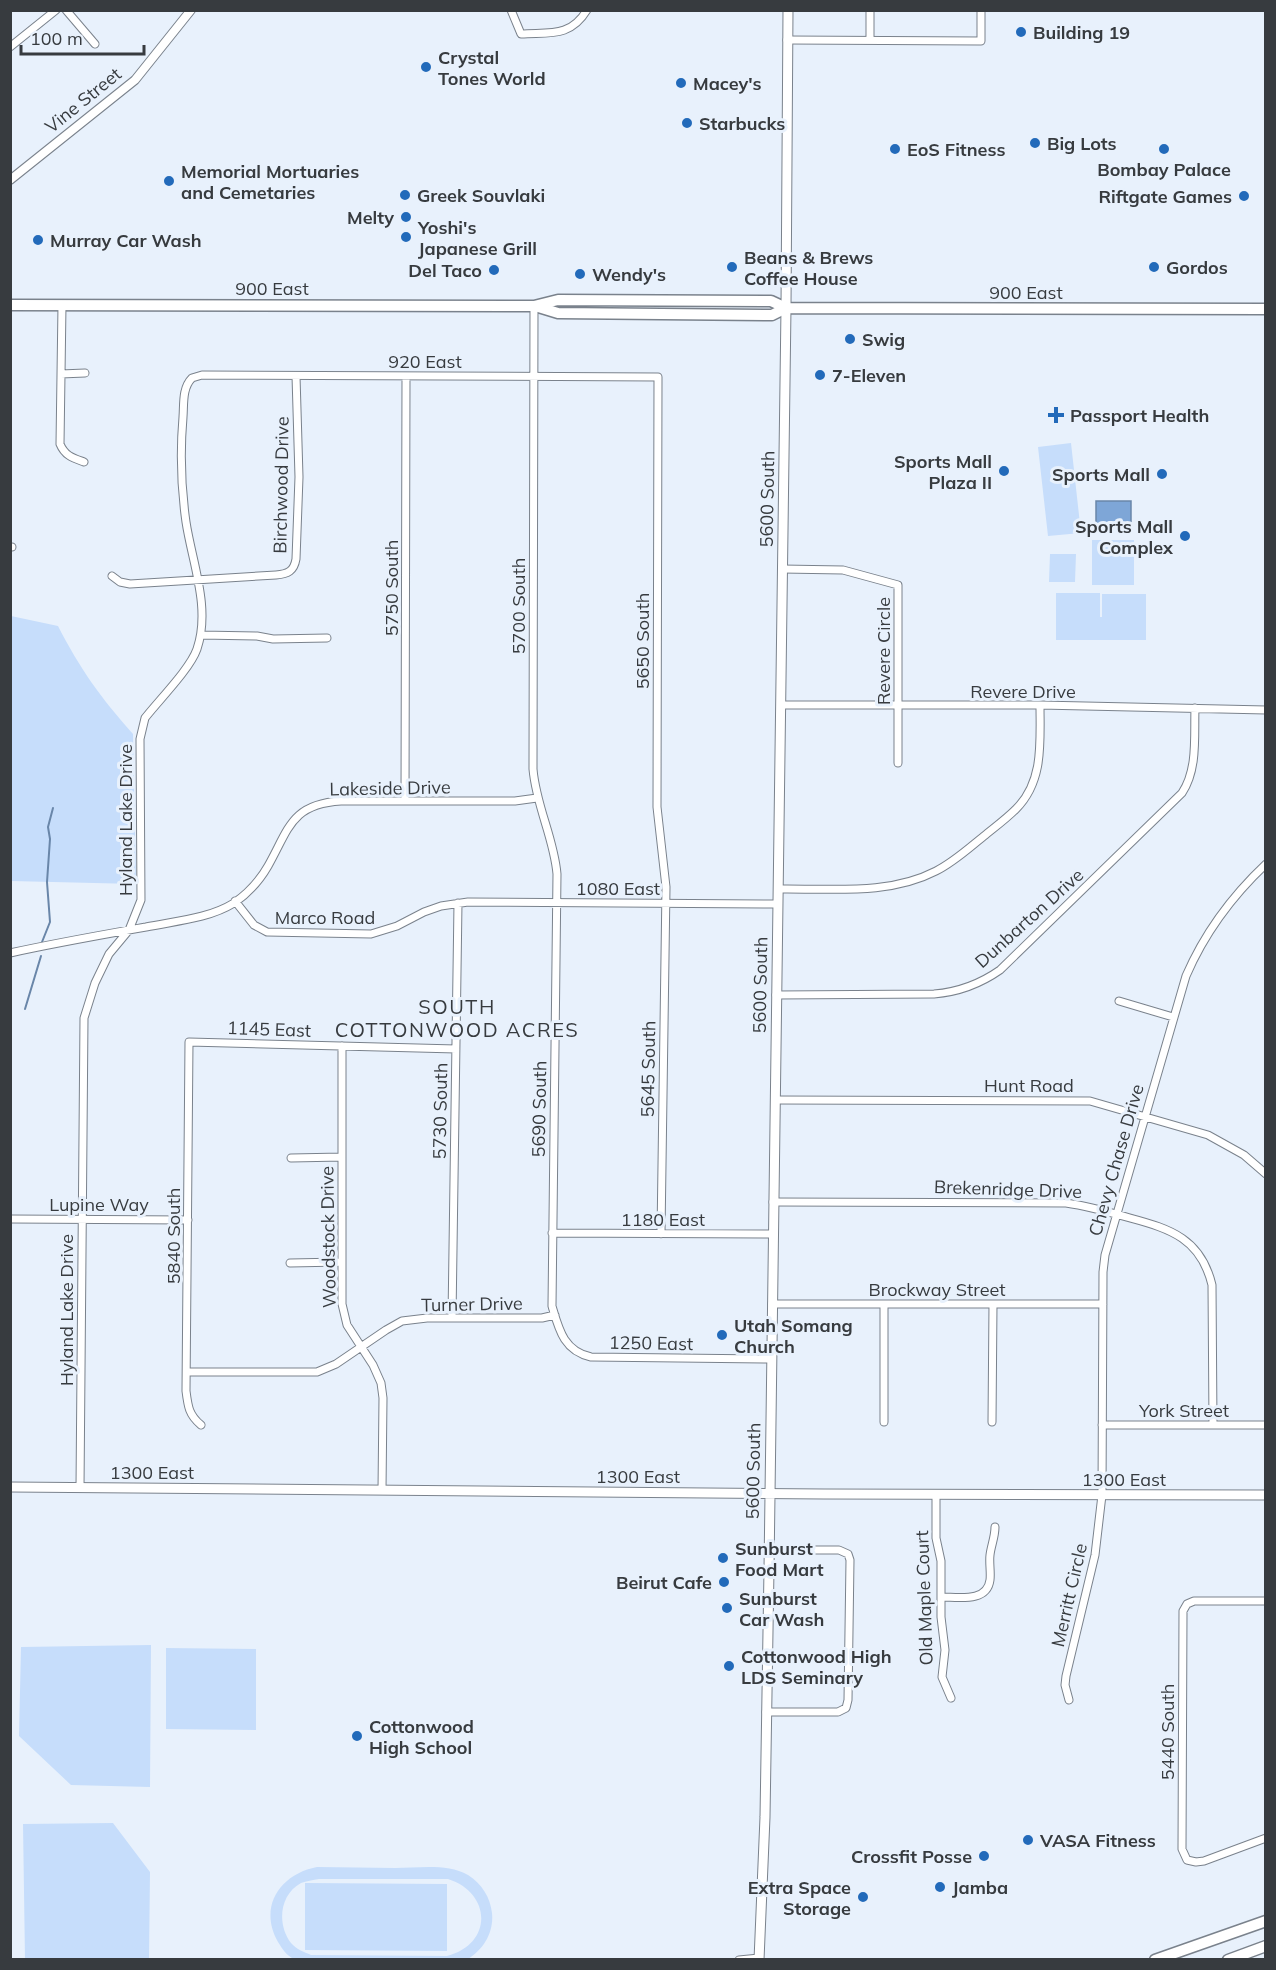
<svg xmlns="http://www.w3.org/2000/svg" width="1276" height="1970" font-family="Mulish,sans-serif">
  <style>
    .green { fill: #c6ddfb; fill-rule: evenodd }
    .water { fill: #7ea6d7; stroke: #6986a9; stroke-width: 1.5 }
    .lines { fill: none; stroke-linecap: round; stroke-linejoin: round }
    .stream { stroke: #6986a9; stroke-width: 2 }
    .minor-casing { stroke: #7a828c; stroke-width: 9 }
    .tertiary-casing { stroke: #7a828c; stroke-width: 10 }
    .secondary-casing { stroke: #7a828c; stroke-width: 11 }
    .primary-casing { stroke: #7a828c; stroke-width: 13 }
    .minor { stroke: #fff; stroke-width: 7 }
    .tertiary { stroke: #fff; stroke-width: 8 }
    .secondary { stroke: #fff; stroke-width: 9 }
    .primary { stroke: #fff; stroke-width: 10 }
    .poi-dot { fill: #226aba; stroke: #e8f1fc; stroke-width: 2 }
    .labels { text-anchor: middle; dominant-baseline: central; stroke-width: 6; stroke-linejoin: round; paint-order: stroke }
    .poi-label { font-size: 18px; font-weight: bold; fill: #373b3f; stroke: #e8f1fc; text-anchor: start }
    .street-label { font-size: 18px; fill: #373b3f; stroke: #e8f1fc }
    .neighbourhood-label { font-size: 20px; letter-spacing: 1.5px; fill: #373b3f; stroke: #e8f1fc }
  </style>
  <rect width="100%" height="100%" fill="#e8f1fc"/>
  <!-- green -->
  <path class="green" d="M1071 443 1081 533 1048 536 1038 447Z
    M1092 540H1134V585H1092Z
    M1050 554H1076L1075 582H1049Z
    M1056 593H1100V617H1102V594H1146V640H1056Z
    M11 616 58 626C80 669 101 698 133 734L136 884 11 881Z
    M151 1645 150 1787 71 1785 19 1736 21 1647Z
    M166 1648 256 1649V1730L166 1729Z
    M113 1823 150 1872 149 1959H25L23 1824Z
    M317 1867C343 1867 369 1868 395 1868 418 1868 447 1863 468 1875 482 1884 490 1897 492 1913 494 1932 484 1949 468 1959H294C286 1955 283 1950 278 1942 258 1907 280 1874 317 1867ZM319 1879H448C492 1893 493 1944 447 1956L311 1955C304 1952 296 1949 291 1943 277 1925 279 1895 301 1883 306 1881 313 1880 319 1879Z
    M305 1883 447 1884V1951L305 1950Z"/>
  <!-- water -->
  <path class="water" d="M1096 501H1131V524H1096Z"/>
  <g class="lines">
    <!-- stream -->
    <path class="stream" d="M42 942 50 922 47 882 50 839 48 827 53 808
      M25 1009 41 956"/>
    <!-- minor casing -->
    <g class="minor-casing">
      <path id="minor" d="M66 10 95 44
        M511 10 521 34C549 32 570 38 587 10
        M787 40 981 41V10
        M870 40V10
        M10 47 56 10
        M62 305 60 444C65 456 73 458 84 462
        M534 306 533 769C536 806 554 838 557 874L552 1306C559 1330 564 1351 591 1357L771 1359
        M61 374 85 373
        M10 547H12
        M782 569 843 570 898 585V763
        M112 576 120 582 130 584 276 575C288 574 294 571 296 559L299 477 296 376
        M201 635 257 636 273 639 327 638
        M781 705H1040L1266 710
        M405 801 406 376
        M778 889C830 888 888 896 936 871 954 862 969 848 984 836 995 827 1006 819 1016 809 1044 781 1040 742 1040 705
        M235 901 254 925 267 932 371 934 397 926 424 912 441 906 468 902 778 904
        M10 953C55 943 101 935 146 927 175 921 208 919 234 903 247 894 260 880 268 866 289 829 291 804 341 801H515L537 798
        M776 995 934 994C959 992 980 984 1000 970L1182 793C1198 769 1194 736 1195 708
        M1119 1001 1173 1017
        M342 1046V1304L347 1325 373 1365 381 1383 383 1398 382 1490
        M775 1100 1090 1101 1208 1135 1244 1155 1266 1174
        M291 1158 342 1157
        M773 1202 1066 1203C1088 1206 1109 1212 1130 1218 1171 1229 1201 1239 1212 1285L1213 1425
        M10 1219 188 1220
        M552 1233 773 1234
        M290 1263 341 1262
        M772 1304H1103
        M452 1318 458 903
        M187 1372H317L336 1364 386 1330 402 1321 427 1318H542L555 1315
        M884 1422V1304
        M992 1422 993 1304
        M201 1425C189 1415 188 1407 186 1391L189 1042 456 1049
        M1102 1425H1266
        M80 1488 84 1018 95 983 109 954 129 930 141 900 140 739 145 718C159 700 190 669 197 649 211 608 192 562 186 522 181 487 180 452 183 417 184 404 182 388 192 378L202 375 658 377 657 807 666 887 661 1234
        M936 1495V1538L941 1561V1617L945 1650 942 1677 951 1698
        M941 1597C958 1597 987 1603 990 1580 991 1572 989 1563 990 1555 991 1546 995 1537 995 1527
        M1266 1601H1194L1187 1604 1183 1611 1182 1849 1187 1860 1196 1862 1204 1861 1266 1838
        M1069 1700 1065 1685 1066 1676 1095 1555 1102 1495 1103 1272 1105 1255 1186 976C1205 932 1231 897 1266 864
        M766 1712H838L846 1708 848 1700 850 1560 848 1554 839 1550H769
        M739 1960 759 1958"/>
    </g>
    <!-- tertiary casing -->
    <g class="tertiary-casing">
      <path id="tertiary" d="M10 180 135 80 191 10"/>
    </g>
    <!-- secondary casing -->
    <g class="secondary-casing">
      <path id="secondary" d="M10 1487 824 1494 1266 1495
        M759 1960 765 1817 769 1569 786 308 788 10"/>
    </g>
    <!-- primary casing -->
    <g class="primary-casing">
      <path id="primary" d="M10 305 534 306 558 300 771 301 786 308
        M535 306 558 313 772 315 786 308 1266 309
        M1155 1960 1266 1921
        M1228 1960 1266 1946"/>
    </g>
    <!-- minor -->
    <use href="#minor" class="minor"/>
    <!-- tertiary -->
    <use href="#tertiary" class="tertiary"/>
    <!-- secondary -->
    <use href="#secondary" class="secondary"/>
    <!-- primary -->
    <use href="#primary" class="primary"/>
  </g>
  <!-- markers -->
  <g class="poi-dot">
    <circle cx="1021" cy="32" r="6"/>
    <circle cx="426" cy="67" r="6"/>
    <circle cx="681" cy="83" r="6"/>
    <circle cx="687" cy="123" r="6"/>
    <circle cx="1035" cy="143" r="6"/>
    <circle cx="895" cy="149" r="6"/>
    <circle cx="1164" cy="149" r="6"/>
    <circle cx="169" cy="181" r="6"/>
    <circle cx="405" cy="195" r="6"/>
    <circle cx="1244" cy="196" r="6"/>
    <circle cx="406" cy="217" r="6"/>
    <circle cx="406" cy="237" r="6"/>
    <circle cx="38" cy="240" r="6"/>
    <circle cx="732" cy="267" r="6"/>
    <circle cx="1154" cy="267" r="6"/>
    <circle cx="494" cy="270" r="6"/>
    <circle cx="580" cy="274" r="6"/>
    <circle cx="850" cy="339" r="6"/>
    <circle cx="820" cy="375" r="6"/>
    <path d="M1053 406h6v6h6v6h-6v6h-6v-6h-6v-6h6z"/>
    <circle cx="1004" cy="471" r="6"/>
    <circle cx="1162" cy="474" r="6"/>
    <circle cx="1185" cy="536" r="6"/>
    <circle cx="722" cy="1335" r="6"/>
    <circle cx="723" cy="1558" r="6"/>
    <circle cx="724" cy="1582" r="6"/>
    <circle cx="727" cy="1608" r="6"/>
    <circle cx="729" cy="1666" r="6"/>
    <circle cx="357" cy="1736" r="6"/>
    <circle cx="1028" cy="1840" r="6"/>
    <circle cx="984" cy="1856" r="6"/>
    <circle cx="940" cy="1887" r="6"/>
    <circle cx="863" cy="1897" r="6"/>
  </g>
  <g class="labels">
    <!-- poi labels -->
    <g class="poi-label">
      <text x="1033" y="32">Building 19</text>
      <text x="438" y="57">Crystal<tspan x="438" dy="21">Tones World</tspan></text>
      <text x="693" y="83">Macey's</text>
      <text x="699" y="123">Starbucks</text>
      <text x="1047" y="143">Big Lots</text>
      <text x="907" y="149">EoS Fitness</text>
      <text x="1164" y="169" text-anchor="middle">Bombay Palace</text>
      <text x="181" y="171">Memorial Mortuaries<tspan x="181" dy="21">and Cemetaries</tspan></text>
      <text x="417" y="195">Greek Souvlaki</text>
      <text x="1232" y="196" text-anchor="end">Riftgate Games</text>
      <text x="394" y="217" text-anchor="end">Melty</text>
      <text x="418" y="227">Yoshi's<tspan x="418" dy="21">Japanese Grill</tspan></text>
      <text x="50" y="240">Murray Car Wash</text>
      <text x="744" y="257">Beans &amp; Brews<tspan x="744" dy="21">Coffee House</tspan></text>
      <text x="1166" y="267">Gordos</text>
      <text x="482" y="270" text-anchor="end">Del Taco</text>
      <text x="592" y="274">Wendy's</text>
      <text x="862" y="339">Swig</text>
      <text x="832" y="375">7-Eleven</text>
      <text x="1070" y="415">Passport Health</text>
      <text x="992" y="461" text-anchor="end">Sports Mall<tspan x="992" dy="21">Plaza II</tspan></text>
      <text x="1150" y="474" text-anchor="end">Sports Mall</text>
      <text x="1173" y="526" text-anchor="end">Sports Mall<tspan x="1173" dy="21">Complex</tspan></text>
      <text x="734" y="1325">Utah Somang<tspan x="734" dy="21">Church</tspan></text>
      <text x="735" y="1548">Sunburst<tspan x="735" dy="21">Food Mart</tspan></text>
      <text x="712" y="1582" text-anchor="end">Beirut Cafe</text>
      <text x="739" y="1598">Sunburst<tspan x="739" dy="21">Car Wash</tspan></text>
      <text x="741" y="1656">Cottonwood High<tspan x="741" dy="21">LDS Seminary</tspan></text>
      <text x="369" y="1726">Cottonwood<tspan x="369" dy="21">High School</tspan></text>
      <text x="1040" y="1840">VASA Fitness</text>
      <text x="972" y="1856" text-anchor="end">Crossfit Posse</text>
      <text x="851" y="1887" text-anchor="end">Extra Space<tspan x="851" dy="21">Storage</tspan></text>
      <text x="952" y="1887">Jamba</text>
    </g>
    <!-- street labels -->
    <g class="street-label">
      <text transform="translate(83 100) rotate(-39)">Vine Street</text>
      <text x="272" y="288">900 East</text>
      <text x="1026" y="292">900 East</text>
      <text x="425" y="361">920 East</text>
      <text transform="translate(281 485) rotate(-89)">Birchwood Drive</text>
      <text transform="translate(767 499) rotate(-89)">5600 South</text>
      <text transform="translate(391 588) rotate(-90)">5750 South</text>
      <text transform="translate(518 606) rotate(-90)">5700 South</text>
      <text transform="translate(642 641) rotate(-90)">5650 South</text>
      <text transform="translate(883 651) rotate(-90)">Revere Circle</text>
      <text x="1023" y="691">Revere Drive</text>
      <text transform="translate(390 788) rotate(-1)">Lakeside Drive</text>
      <text transform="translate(125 820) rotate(-90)">Hyland Lake Drive</text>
      <text x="618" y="888">1080 East</text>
      <text x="325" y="917">Marco Road</text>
      <text transform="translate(1029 918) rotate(-42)">Dunbarton Drive</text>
      <text transform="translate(760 985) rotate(-89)">5600 South</text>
      <text transform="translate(269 1029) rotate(2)">1145 East</text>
      <text transform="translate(648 1069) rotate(-89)">5645 South</text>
      <text x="1029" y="1085">Hunt Road</text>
      <text transform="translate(539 1109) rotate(-89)">5690 South</text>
      <text transform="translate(440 1111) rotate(-89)">5730 South</text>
      <text transform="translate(1116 1160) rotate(-74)">Chevy Chase Drive</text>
      <text transform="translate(1008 1189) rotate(2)">Brekenridge Drive</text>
      <text x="99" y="1204">Lupine Way</text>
      <text x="663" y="1219">1180 East</text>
      <text transform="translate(173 1236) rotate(-90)">5840 South</text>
      <text transform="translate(328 1237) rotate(-91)">Woodstock Drive</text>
      <text x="937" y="1289">Brockway Street</text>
      <text transform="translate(472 1304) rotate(-1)">Turner Drive</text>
      <text transform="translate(66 1310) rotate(-90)">Hyland Lake Drive</text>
      <text transform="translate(651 1343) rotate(1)">1250 East</text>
      <text x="1184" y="1410">York Street</text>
      <text transform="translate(753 1471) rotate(-89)">5600 South</text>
      <text x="152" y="1472">1300 East</text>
      <text x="638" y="1476">1300 East</text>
      <text x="1124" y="1479">1300 East</text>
      <text transform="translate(1069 1595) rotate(-77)">Merritt Circle</text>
      <text transform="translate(924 1598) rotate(-92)">Old Maple Court</text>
      <text transform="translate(1167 1732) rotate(-90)">5440 South</text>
    </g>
    <!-- neighbourhood labels -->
    <g class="neighbourhood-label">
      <text x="457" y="1006">SOUTH<tspan x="457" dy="23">COTTONWOOD ACRES</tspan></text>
    </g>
  </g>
  <!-- border -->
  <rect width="1276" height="1970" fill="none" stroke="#373b3f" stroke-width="24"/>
  <!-- scale -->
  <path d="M21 45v9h123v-9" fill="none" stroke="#373b3f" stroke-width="3"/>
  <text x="30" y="45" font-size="18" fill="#373b3f" stroke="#e8f1fc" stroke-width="4.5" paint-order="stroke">100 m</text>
</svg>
